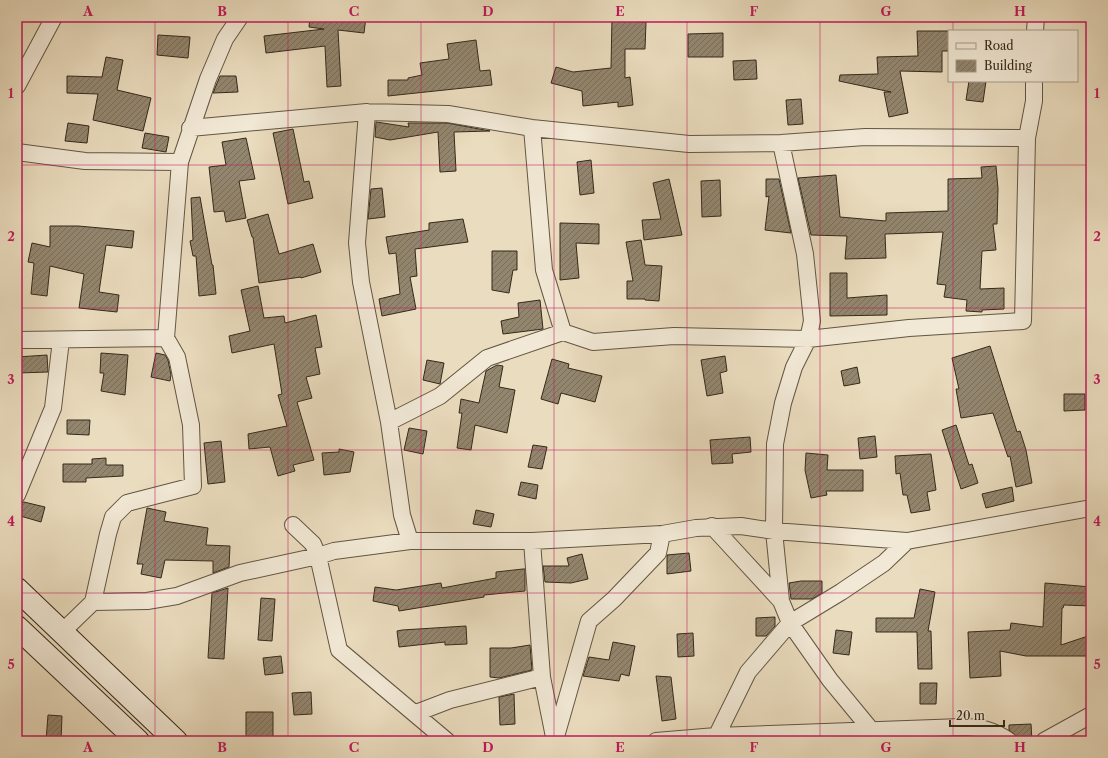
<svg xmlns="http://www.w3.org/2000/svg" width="1108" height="758" font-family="'Libre Caslon Text',serif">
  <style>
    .building { fill: url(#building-hatch); stroke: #35291a }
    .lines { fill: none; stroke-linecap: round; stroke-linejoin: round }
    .street-casing { stroke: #625643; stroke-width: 18 }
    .secondary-casing { stroke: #35291a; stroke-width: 24 }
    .street { stroke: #f1e8d5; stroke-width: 16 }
    .secondary { stroke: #f1e8d5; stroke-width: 22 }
    .grid { fill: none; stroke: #c2185b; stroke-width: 1; stroke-opacity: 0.55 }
    .neatline { fill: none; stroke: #c2185b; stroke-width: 1.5 }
    .grid-label { font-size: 13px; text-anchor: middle; font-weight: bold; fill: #c2185b }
  </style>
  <defs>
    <pattern id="building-hatch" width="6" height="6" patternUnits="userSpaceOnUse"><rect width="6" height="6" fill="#93866f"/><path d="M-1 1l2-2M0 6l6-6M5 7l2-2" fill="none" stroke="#796e5a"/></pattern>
  </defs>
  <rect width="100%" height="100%" fill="#eadcbe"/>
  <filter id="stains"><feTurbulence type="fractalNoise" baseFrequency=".005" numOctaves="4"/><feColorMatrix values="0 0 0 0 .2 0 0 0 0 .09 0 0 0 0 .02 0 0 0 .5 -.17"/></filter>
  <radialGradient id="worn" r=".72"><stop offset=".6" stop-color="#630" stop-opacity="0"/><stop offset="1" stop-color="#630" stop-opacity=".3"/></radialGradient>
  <!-- building -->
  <path class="building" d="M310 17H366L364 33 338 30 341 86 327 87 325 46 266 53 264 36 324 29 309 27Z
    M612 17H639L638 22H646L645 49H625V78L630 77 633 105 618 107V102L583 106 582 91 551 83 556 67 573 72 611 68Z
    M917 31H949V51H942V72L900 71 908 113 889 117 884 92H891L839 81 840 75 878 74 877 57 918 56Z
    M723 33V57H688V34Z
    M158 35 190 37 188 58 157 55Z
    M476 40 480 71 490 70 492 85 388 96V80H408V78L422 75 420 63 449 59 447 44Z
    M106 57 123 60 117 90 151 98 143 131 93 120 98 94 67 93V76L102 77Z
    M756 60 757 79 734 80 733 61Z
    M220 76H236L238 92 213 93Z
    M969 81H986L983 102 966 100Z
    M801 99 803 124 788 125 786 100Z
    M376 122 409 127 408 123H447L490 131 454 132 456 171 440 172 438 132 390 140 375 137Z
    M68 123 89 126 87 143 65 141Z
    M293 129 304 182 309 181 313 198 288 204 273 133Z
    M145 133 169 137 166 152 142 148Z
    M246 138 255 179 239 181 246 218 226 222 224 211 214 212 209 167 226 165 222 142Z
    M591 160 594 193 580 195 577 162Z
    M996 166 998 189 997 224H993L996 250 982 251 980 289 1004 288V309L982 310V312L966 311 967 300 944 297 946 285 937 284 943 232 885 234 886 258 845 259 847 236 811 235 798 178 836 175 840 217 886 221V213L948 211V179L982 178 981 167Z
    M669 179 682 235 644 240 642 220 661 219 653 183Z
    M766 179H779L791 233 765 230 769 196 766 197Z
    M720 180 721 216 702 217 701 181Z
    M382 188 385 217 368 219 371 189Z
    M200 197 212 265H213L216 294 199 296 196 256H193L190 241 193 240 191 198Z
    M268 214 279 254 313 244 321 272 301 278V277L259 283 253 237H252L247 220Z
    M463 219 468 242 415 249 417 276 410 277 416 309 382 316 379 299 400 294 396 253 389 254 386 237 429 230V223Z
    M560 223 599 224V244L576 243 579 278 560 280Z
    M50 226H78L134 231 132 248 106 245 99 292 119 295 117 312 79 308 84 274 50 266 47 296 31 294 34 263 28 262 32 243 50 247Z
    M641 240 645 265 662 266 659 301 645 300V299H627V281H633L626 242Z
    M492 251H517V270H513L509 293 492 290Z
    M830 273H847V298L887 295V315L830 316Z
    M258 286 264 318 284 316 285 323 316 315 322 347 315 348 320 374 306 377 312 398 297 402 314 460 293 465 295 471 278 476 270 447 249 449 248 434 287 426 278 395 282 394 274 344 232 353 229 336 250 331 241 290Z
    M540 300 543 329 503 334 501 321 519 317 518 303Z
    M990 346 1017 432 1020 431 1026 450 1032 483 1016 487 1010 456 1008 457 993 413 961 418 956 389H959L952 358Z
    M101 353 128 355 125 395 101 391 104 373H100Z
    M156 353 165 355 168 360 171 375 170 381 151 377Z
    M47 355 48 372 17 373V357Z
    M725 356 727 371 720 373 723 393 707 396 701 360Z
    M552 359 569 364 568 368 602 376 595 402 561 393 558 404 541 399Z
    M427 360 444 363 440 384 423 380Z
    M497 365 503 366 499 387 515 390 507 433 475 425 471 450 457 448 462 413H459L461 399 479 403 486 371Z
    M857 367 860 383 844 386 841 371Z
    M1064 394H1085V410L1064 411Z
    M67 420H90L89 435 67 434Z
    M956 425 969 465 972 464 978 483 961 489 942 430Z
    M409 428 427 431 423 454 404 450Z
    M875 436 877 457 860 459 858 438Z
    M750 437 751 452 732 454 733 463 712 464 710 440Z
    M221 441 225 482 208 484 204 443Z
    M533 445 547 447 542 469 528 467Z
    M339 449 354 452 350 472 324 475 322 453 339 452Z
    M806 453 828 455 827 470H863V491H826L827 495 811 498 805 470Z
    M931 454 936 490 927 492 930 510 911 513 907 495H903L900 473 896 474 895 456Z
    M106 458V465H123V476L86 478V482H63V464H92V459Z
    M521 482 538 485 536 499 518 495Z
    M1012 487 1014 501 986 508 982 494Z
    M24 502 45 507 41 522 17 515V504Z
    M147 508 166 512 164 521 208 528 206 545 230 546 229 567 213 573V561L165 560 161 578 141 574 143 564H137Z
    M476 510 494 514 491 527 473 524Z
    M689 553 691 571 667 574V555Z
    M582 554 588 579 571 583 545 582 543 566H569L567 558Z
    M523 569H525V591L484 595V597L399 611 398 606 373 601 375 587 396 590 441 583 442 588 496 578V572Z
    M801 581H822V593L812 599H791L789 583Z
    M1045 583 1091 587V606L1064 605 1063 608H1062L1061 645 1091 635V656H1026L1000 651 1001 676 970 678 968 632 1010 630 1011 623 1043 627Z
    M228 588 224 659 208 658 212 593Z
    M920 589 935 592 928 631H931L932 669H918L917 632H876V618H914Z
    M261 598 275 599 272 641 258 640Z
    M775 617V626L766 636H756V618Z
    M466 626 467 644 445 645V642L399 647 397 631 402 630Z
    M836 630 852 632 849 655 833 653Z
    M693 633 694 656 678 657 677 634Z
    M613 642 635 646 629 676 621 674 619 681 583 676 589 657 609 660Z
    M530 645 532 670 499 678 490 677V648H511Z
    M281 656 283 673 265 675 263 658Z
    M656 676 671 677 676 719 662 721Z
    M920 683H937L936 704H920Z
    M311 692 312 714 294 715 292 693Z
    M514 694 515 724 500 725 499 697Z
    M246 712H273V740L246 739Z
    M48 715 62 716 61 741H46Z
    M1031 724 1032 741H1018L1017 737 1009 730V725Z"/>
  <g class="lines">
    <!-- street casing -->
    <g class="street-casing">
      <path id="street" d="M1035 31 1036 17
        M17 86 54 17
        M367 112 357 243 361 282 389 422 402 515 410 541
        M190 128 367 112 448 114 532 128 689 144 781 143 865 137 1027 138
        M532 128 544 270 563 332
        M781 143 805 254 812 321 808 339 794 367 783 403 775 444 774 531 781 601 790 623 830 680 872 731
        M17 152 85 161 180 162
        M17 340 166 338
        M389 422 440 396 487 358 563 332 593 342 674 336 808 339 909 328 1023 321 1027 138 1034 101V81
        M17 495 53 408 61 340
        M293 525 313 544 318 556 339 650 447 741
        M712 526 781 601
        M532 541 542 677 554 737
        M93 602 108 534 113 517 127 503 193 486 191 425 177 357 166 338 180 162 208 79 225 39 240 17
        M62 632 93 602 147 601 177 596 240 573 318 556 334 551 410 541H532L662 534 696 528 741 526 774 531 907 541 1091 508
        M416 713 450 700 542 677
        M555 740 589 621 614 599 658 553 662 534
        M656 741 716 736 962 727C981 727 994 730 1009 741
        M714 741 748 672 790 623 841 592 884 563 907 541
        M1044 741 1091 715"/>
    </g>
    <!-- secondary casing -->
    <g class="secondary-casing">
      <path id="secondary" d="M17 589 176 741
        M17 627 138 741"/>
    </g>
    <!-- street -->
    <use href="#street" class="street"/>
    <!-- secondary -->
    <use href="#secondary" class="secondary"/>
  </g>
  <!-- grid -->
  <path class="grid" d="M155 17V741M288 17V741M421 17V741M554 17V741M687 17V741M820 17V741M953 17V31M953 81V741M17 165H1091M17 308H1091M17 450H1091M17 593H1091"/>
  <!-- margin -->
  <rect width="1108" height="758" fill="none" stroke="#eadcbe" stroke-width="44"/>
  <!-- legend -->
  <rect x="948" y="30" width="130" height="52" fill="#f1e8d5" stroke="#a69c8a"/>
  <rect x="956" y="43" width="20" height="6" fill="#f1e8d5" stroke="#a69c8a"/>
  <text x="984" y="50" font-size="12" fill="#35291a">Road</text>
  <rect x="956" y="60" width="20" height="12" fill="url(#building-hatch)" stroke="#a69c8a"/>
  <text x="984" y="70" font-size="12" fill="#35291a">Building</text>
  <!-- scale -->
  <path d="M950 720v6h54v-6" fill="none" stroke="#35291a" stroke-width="2"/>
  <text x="956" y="720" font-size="12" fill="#35291a" stroke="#f1e8d5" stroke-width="3" paint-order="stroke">20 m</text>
  <rect x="22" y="22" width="1064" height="714" class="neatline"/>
  <g class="grid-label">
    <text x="88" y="16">A</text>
    <text x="222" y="16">B</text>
    <text x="354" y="16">C</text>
    <text x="488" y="16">D</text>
    <text x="620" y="16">E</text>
    <text x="754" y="16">F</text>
    <text x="886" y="16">G</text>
    <text x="1020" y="16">H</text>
    <text x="11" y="98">1</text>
    <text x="1097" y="98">1</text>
    <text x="11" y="241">2</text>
    <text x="1097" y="241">2</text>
    <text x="11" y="384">3</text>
    <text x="1097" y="384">3</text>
    <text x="11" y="526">4</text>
    <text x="1097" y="526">4</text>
    <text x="11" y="669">5</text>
    <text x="1097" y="669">5</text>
    <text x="88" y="752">A</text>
    <text x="222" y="752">B</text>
    <text x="354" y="752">C</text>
    <text x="488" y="752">D</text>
    <text x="620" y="752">E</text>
    <text x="754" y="752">F</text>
    <text x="886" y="752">G</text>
    <text x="1020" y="752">H</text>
  </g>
  <rect width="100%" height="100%" filter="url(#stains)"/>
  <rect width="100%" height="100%" fill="url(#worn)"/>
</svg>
